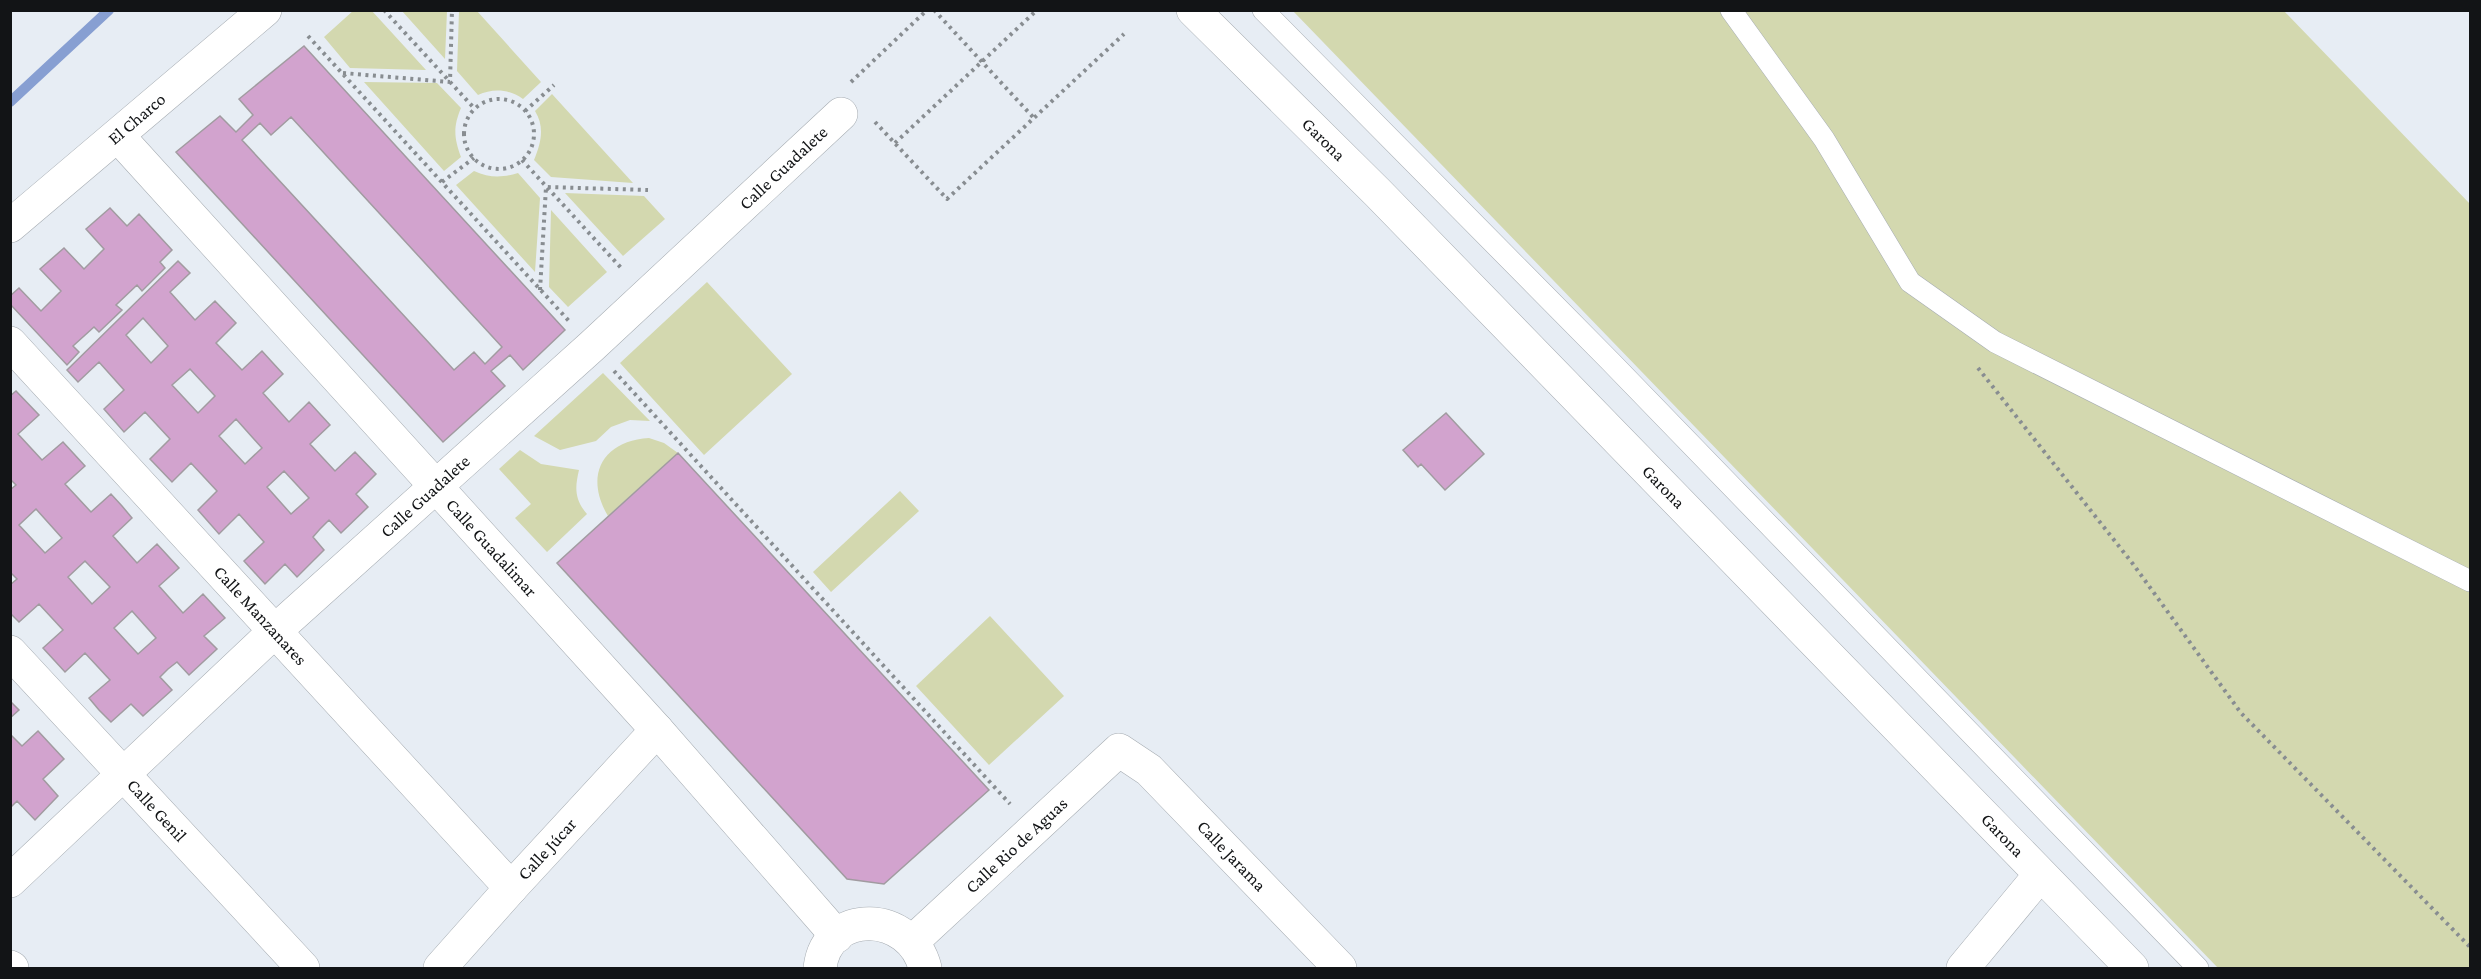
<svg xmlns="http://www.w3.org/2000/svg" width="2481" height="979" font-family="'Crimson Pro',serif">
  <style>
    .green { fill: #d3d8af }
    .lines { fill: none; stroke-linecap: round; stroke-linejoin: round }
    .stream { stroke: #879fd2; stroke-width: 10 }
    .building { fill: #d2a3ce; stroke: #a19ba0; stroke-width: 1.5; fill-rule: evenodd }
    .service-casing { stroke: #a6acb2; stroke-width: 22 }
    .minor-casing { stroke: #a6acb2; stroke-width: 34 }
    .secondary-casing { stroke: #a6acb2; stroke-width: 34 }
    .path { stroke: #888d91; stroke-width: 4; stroke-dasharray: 3 4.5; stroke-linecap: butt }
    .service { stroke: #fff; stroke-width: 21 }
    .minor { stroke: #fff; stroke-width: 33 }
    .secondary { stroke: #fff; stroke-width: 33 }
    .labels { text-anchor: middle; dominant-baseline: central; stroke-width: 4.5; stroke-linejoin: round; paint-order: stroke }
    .street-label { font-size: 18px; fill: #121416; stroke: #fff }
  </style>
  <rect width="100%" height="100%" fill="#e7edf4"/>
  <!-- green -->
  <path class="green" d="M354 10 372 11 426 70 350 68 324 37Z
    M402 11H447L445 59Z
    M459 11H477L541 82 523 99C509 89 493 88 478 95L457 71Z
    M1293 11H2284L2470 204V968H2218Z
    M364 82 437 83 461 108C453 127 454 138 461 157L444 171Z
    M552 94 633 183 551 177 534 160C541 143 545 127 535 111Z
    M474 171C490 178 501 178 518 173L540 198 535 272 456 185Z
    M565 193 644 196 665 219 623 256Z
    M551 210 607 272 568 307 549 287Z
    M707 282 792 374 704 455 620 363Z
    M603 373 650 421 630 420 611 427 596 441 560 450 534 436Z
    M649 438 664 443 678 453 608 516C584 476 602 441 649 438Z
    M520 450 541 464 579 470C575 487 574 499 587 514L547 552 515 518 531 504 499 469Z
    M900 491 919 511 831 592 813 572Z
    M990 616 1064 696 989 765 916 686Z"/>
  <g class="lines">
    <!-- stream -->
    <path class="stream" d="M10 102 109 10"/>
  </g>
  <!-- building -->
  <path class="building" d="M304 46 565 330 523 370 510 355 491 371 505 386 443 442 176 152 220 116 236 132 253 115 239 99ZM291 117 502 347 485 364 474 352 454 370 242 140 260 123 271 135Z
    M110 208 127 226 139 214 172 250 160 262 165 268 142 291 137 285 116 305 122 310 99 332 94 327 73 346 79 352 67 365 10 304V296L19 288 41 311 61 291 40 269 64 248 84 269 104 249 86 229Z
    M178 261 190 273 170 292 195 320 215 301 236 323 216 343 242 370 262 351 272 362 283 374 263 393 289 422 309 402 330 425 310 444 322 457 335 471 355 452 376 474 356 494 368 507 341 533 329 520 320 529 313 537 324 550 297 577 285 564 265 584 244 561 264 542 239 514 219 534 198 510 217 491 191 463 172 482 150 459 170 439 145 412 124 432 104 409 124 390 99 362 78 382 67 370ZM143 318 168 346 151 363 126 335ZM190 369 215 396 198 413 172 385ZM236 419 262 448 245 464 219 436ZM284 471 309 498 291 514 267 487Z
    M16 391 39 415 18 434 42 460 63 442 85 466 65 484 91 512 111 494 122 506 132 518 113 536 137 563 157 544 179 568 159 586 183 613 203 594 225 618 204 636 217 649 189 675 177 662 168 669 160 677 172 690 143 716 131 704 111 722 99 710 89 698 110 680 85 653 65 672 43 648 63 630 39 604 19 622 10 613V585L17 579 10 572V490L16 485 10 479V396ZM36 509 62 538 45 553 19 525ZM85 561 110 587 92 604 68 577ZM132 611 156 638 138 654 114 628Z
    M1446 413 1484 454 1445 490 1421 464 1418 467 1403 450Z
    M678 453 989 790 884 884 847 879 557 563Z
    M10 701 19 710 10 718Z
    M38 731 64 759 43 779 58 796 35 820 17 801 10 808V734L22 746Z"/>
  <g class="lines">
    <!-- service casing -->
    <g class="service-casing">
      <path id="service" d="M1263 10 1610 361 2198 968
        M1731 10 1824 139 1910 282 1995 342 2470 581"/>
    </g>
    <!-- minor casing -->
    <g class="minor-casing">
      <g id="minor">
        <path id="s1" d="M118 136 657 730 837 936"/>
        <path id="s2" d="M10 343 511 888"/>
        <path id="s3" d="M10 652 303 968"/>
        <path id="s4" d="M10 881 275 631 592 346 841 114"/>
        <path id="s5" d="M913 941 1119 750 1149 770 1340 968"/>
        <path d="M10 967 12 968"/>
        <path id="s6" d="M440 968 511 888 657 730"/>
        <path d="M820 968C827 907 911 911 925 968"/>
        <path d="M1963 968 2040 875"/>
      </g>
    </g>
    <!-- secondary casing -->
    <g class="secondary-casing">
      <g id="secondary">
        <path id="s7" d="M1193 10 1378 193 2132 968"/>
        <path id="s8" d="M10 226 265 10"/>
      </g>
    </g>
    <!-- path -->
    <path class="path" d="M384 10 474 108
      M934 10 1033 117
      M308 36 569 321
      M343 73 450 82 452 10
      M851 82 927 10
      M464 134a35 35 0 1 1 70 0a35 35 0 1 1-70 0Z
      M525 111 554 85
      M875 122 947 199 1124 34
      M895 143 1037 10
      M522 160 623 270
      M442 182 474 158
      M540 290 546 187 648 190
      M1978 368 2133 564 2241 713 2470 947
      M614 371 1010 804"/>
    <!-- service -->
    <use href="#service" class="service"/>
    <!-- minor -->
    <use href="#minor" class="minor"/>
    <!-- secondary -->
    <use href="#secondary" class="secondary"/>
  </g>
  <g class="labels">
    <!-- street labels -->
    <g class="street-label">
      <text stroke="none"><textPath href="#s8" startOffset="166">El Charco</textPath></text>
      <text stroke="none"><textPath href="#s7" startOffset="184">Garona</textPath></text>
      <text stroke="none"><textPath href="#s4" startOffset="1052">Calle Guadalete</textPath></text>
      <text stroke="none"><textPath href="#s7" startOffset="670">Garona</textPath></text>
      <text stroke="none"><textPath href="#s4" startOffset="566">Calle Guadalete</textPath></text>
      <text stroke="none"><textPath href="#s1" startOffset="556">Calle Guadalimar</textPath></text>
      <text stroke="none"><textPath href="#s2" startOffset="370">Calle Manzanares</textPath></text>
      <text stroke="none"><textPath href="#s3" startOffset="216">Calle Genil</textPath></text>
      <text stroke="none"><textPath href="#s7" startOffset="1156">Garona</textPath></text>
      <text stroke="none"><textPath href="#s5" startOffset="141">Calle Rio de Aguas</textPath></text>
      <text stroke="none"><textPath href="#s6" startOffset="160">Calle Júcar</textPath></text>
      <text stroke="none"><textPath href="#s5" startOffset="436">Calle Jarama</textPath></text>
    </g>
  </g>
  <!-- border -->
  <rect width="2481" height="979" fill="none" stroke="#121416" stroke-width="24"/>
</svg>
